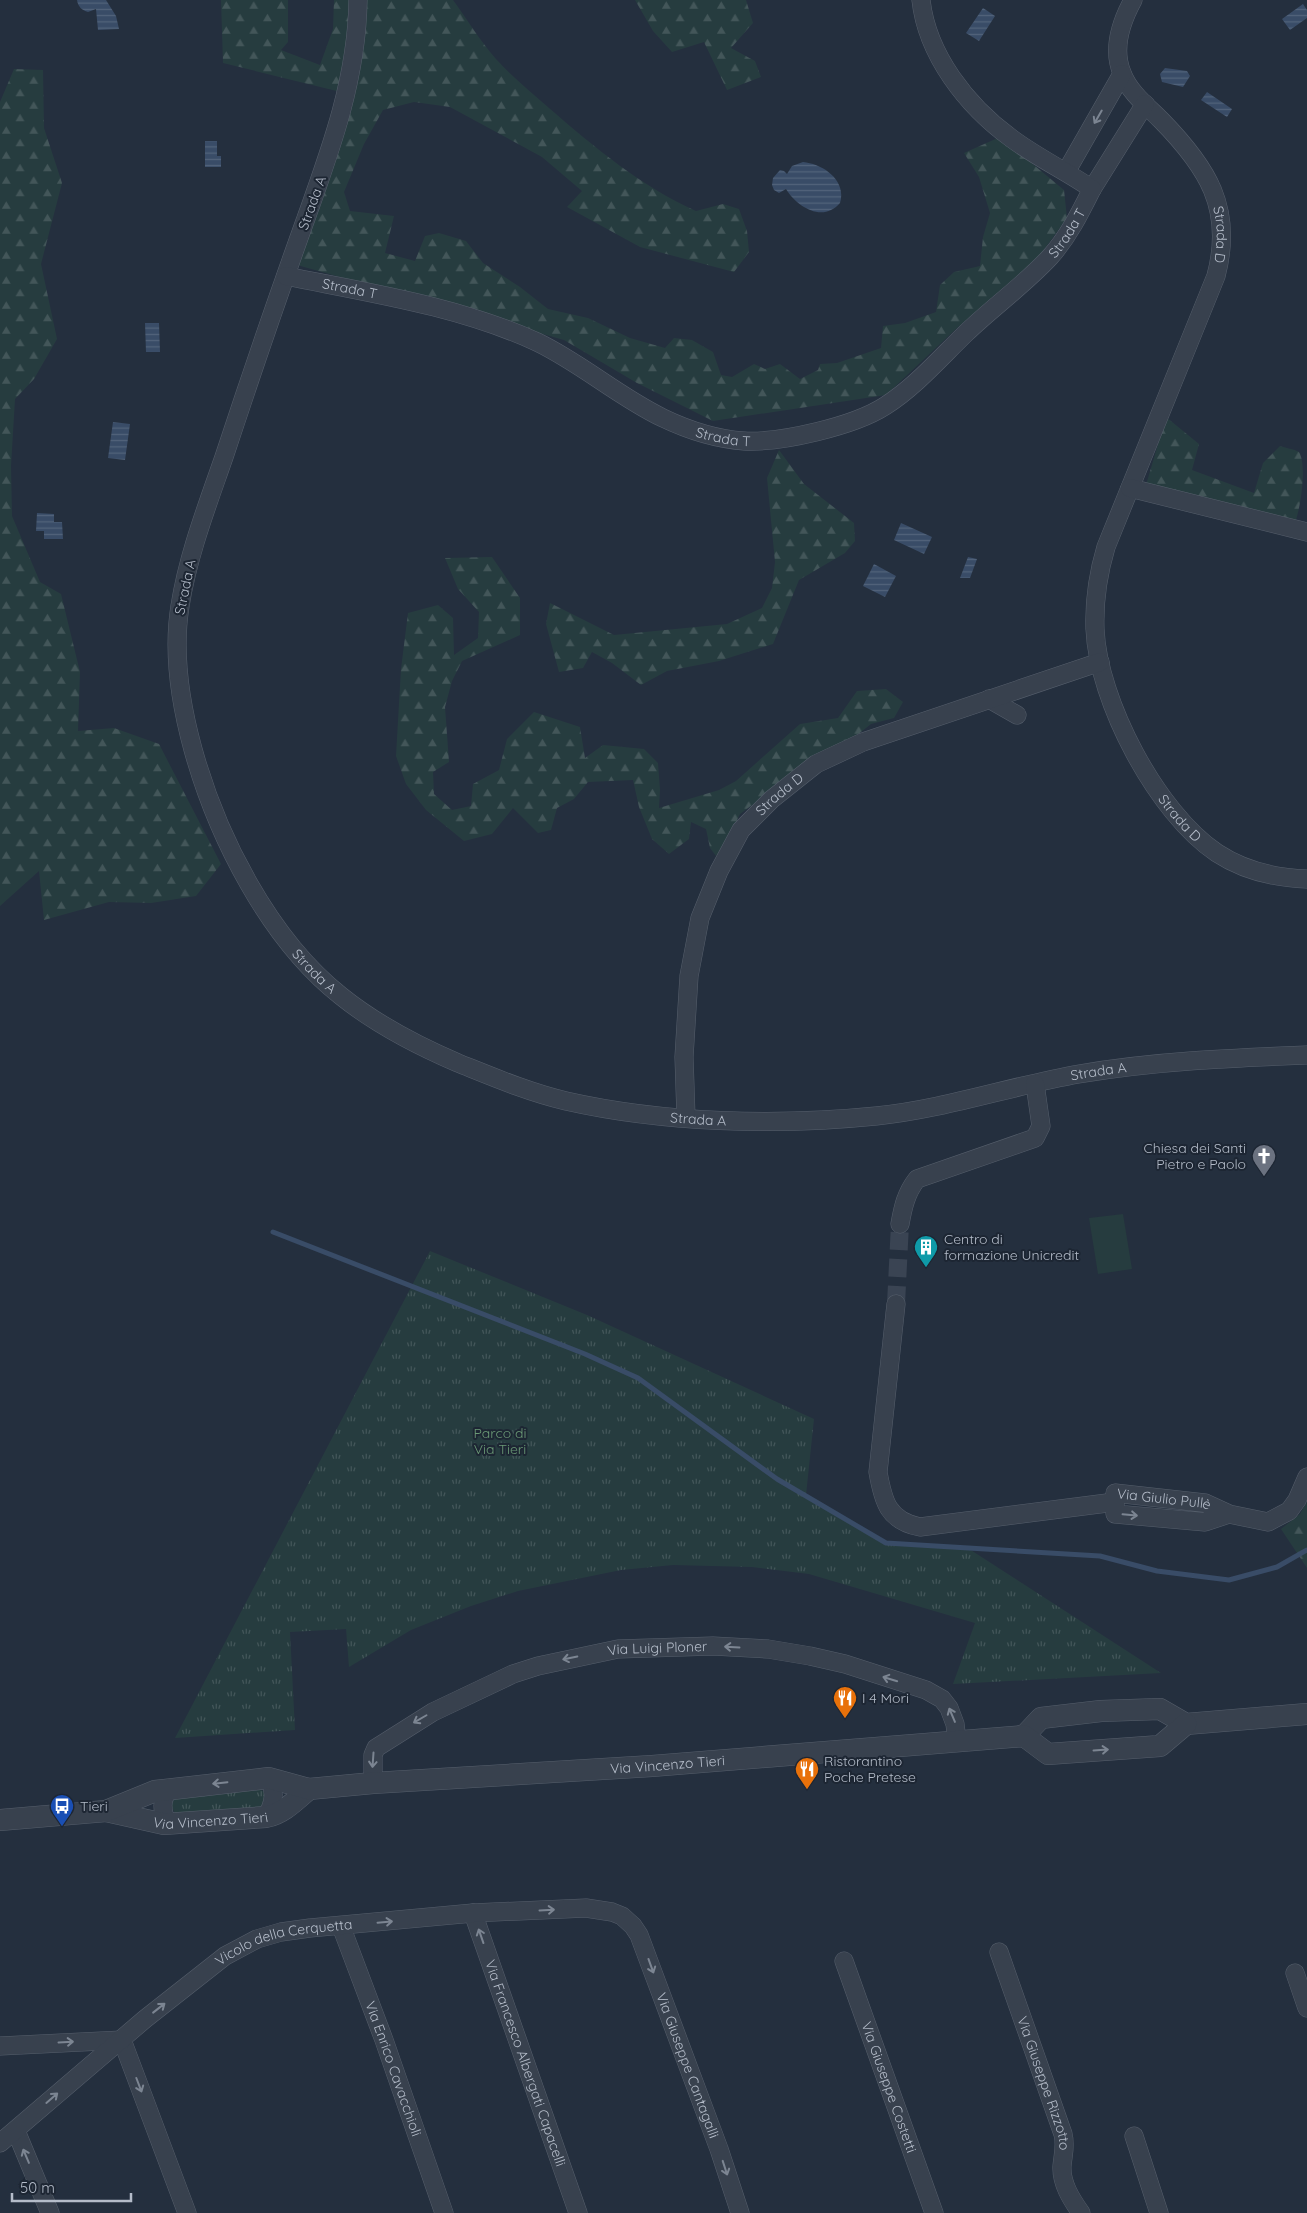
<svg xmlns="http://www.w3.org/2000/svg" width="1307" height="2213" font-family="Quicksand,sans-serif">
  <style>
    .grass { fill: url(#grass-tufts) }
    .forest { fill: url(#forest-firs) }
    .pitch { fill: #263c3f }
    .water { fill: url(#water-rules) }
    .lines { fill: none; stroke-linecap: round; stroke-linejoin: round }
    .stream { stroke: #394c67; stroke-width: 5 }
    .minor-tunnel { stroke: #3a4453; stroke-width: 18; stroke-dasharray: 18 9; stroke-linecap: butt }
    .minor-casing { stroke: #565f6c; stroke-width: 19 }
    .tertiary-casing { stroke: #565f6c; stroke-width: 22 }
    .minor { stroke: #38414e; stroke-width: 18 }
    .tertiary { stroke: #38414e; stroke-width: 21 }
    .oneway { stroke: #7c8592 }
    .labels { text-anchor: middle; dominant-baseline: central; stroke-width: 4; stroke-linejoin: round; paint-order: stroke }
    .street-label { font-size: 14px; fill: #b4bcc9; stroke: #1d2633 }
    .poi-label { font-size: 14px; fill: #b4bcc9; stroke: #1d2633; text-anchor: start }
    .park-label { font-size: 14px; fill: #6b9a76; stroke: #1d2633 }
  </style>
  <defs>
    <pattern id="grass-tufts" width="24" height="20" patternUnits="userSpaceOnUse" patternTransform="scale(1.25)"><rect width="24" height="20" fill="#263c3f"/><path d="M3 7l-1-3M5 7V3M7 7l1-3M15 17l-1-3M17 17v-4M19 17l1-3" fill="none" stroke="#435659"/></pattern>
    <pattern id="forest-firs" width="22" height="20" patternUnits="userSpaceOnUse" patternTransform="scale(1.25)"><rect width="22" height="20" fill="#263c3f"/><path d="M5 1l3.5 6h-7zM16 11l3.5 6h-7z" fill="#435659"/></pattern>
    <pattern id="water-rules" width="6" height="5" patternUnits="userSpaceOnUse" patternTransform="scale(1.25)"><rect width="6" height="5" fill="#394c67"/><path d="M0 2.5h6" fill="none" stroke="#53647b"/></pattern>
  </defs>
  <rect width="100%" height="100%" fill="#242f3e"/>
  <!-- grass -->
  <path class="grass" d="M430 1251 587 1315 814 1419 806 1495 886 1543 966 1547 1161 1673 953 1684 975 1623 809 1574 752 1567 673 1565 621 1570 518 1591 471 1606 411 1630 349 1667 346 1629 290 1632 295 1730 175 1738Z
    M259 1789 265 1792 264 1808 175 1813 171 1806 174 1799Z"/>
  <!-- forest -->
  <path class="forest" d="M221 0H288V42L281 50 320 65 333 29 334 0H453C467 19 480 41 496 59 512 77 531 92 549 108 594 147 642 187 696 211L723 204 739 209 747 231 749 252 734 272 640 247 567 207 582 191 542 157 450 107 414 102 383 110 364 144 344 192 350 211 394 216 385 253 415 261 425 236 439 233 466 241 483 263 520 287 548 309 588 318 630 338 665 348 674 338 692 340 713 352 721 375 732 377 754 364 765 369 780 364 800 379 818 370 820 364 837 363 881 348 883 326 905 323 936 312 940 285 954 272 980 266 983 237 990 213 979 177 964 153 1000 137 1064 190 1067 218 1038 258 957 328 886 395 713 421 637 383 564 340 297 265 353 95 223 63Z
    M635 0H746L753 23 731 48 755 61 761 77 727 90 704 42 672 52 653 31Z
    M14 69 43 70 44 128 62 183 41 264 57 339 34 379 15 399 11 466 12 516 40 582 61 594 80 672 78 731 114 728 159 744 221 864 196 896 151 903 109 902 44 920 39 871 0 906V102Z
    M1166 417 1199 444 1192 470 1254 493 1263 463 1280 446C1285 448 1294 449 1299 452 1307 465 1301 506 1295 523L1146 485Z
    M779 450 804 484 854 523 855 541 845 553 799 580 773 644 719 661 667 671 641 685 612 663 592 652 583 668 559 672 546 624 550 603 614 635 727 624 762 608 772 588 775 562 767 478Z
    M492 557 520 598V635L462 661 452 681 445 707 449 762 433 772 434 794 452 810 471 806 473 784 499 770 507 739 534 712 580 727 585 758 603 745 644 749 658 763 660 790 659 808 719 790 736 781 800 724 838 718 857 691 886 689 903 702 894 718 871 724 851 740 782 783 740 814 727 841 716 856 710 848 706 829 691 822 689 839 669 854 652 839 639 807 633 780 588 782 574 799 557 808 551 830 538 833 513 808 492 834 464 841 426 810 406 784 396 756 401 669 408 613 438 605 453 618 454 655 478 638 479 612 458 589 445 558Z
    M1307 1502V1568L1281 1529 1300 1514Z"/>
  <!-- pitch -->
  <path class="pitch" d="M1123 1214 1132 1269 1098 1274 1089 1218Z"/>
  <!-- water -->
  <path class="water" d="M77 0H106L116 16 119 29 98 30 96 9 88 12C82 10 78 7 77 0Z
    M1303 4 1307 10V18L1290 30 1282 19Z
    M983 8 995 16 979 41 966 33Z
    M1165 68 1187 71 1190 76 1183 87 1162 82 1160 74Z
    M1207 92 1232 109 1227 117 1201 100Z
    M205 141H217V156H221V167H205Z
    M803 162C823 164 847 180 840 203 823 223 797 207 786 189L779 193 774 190 772 185 773 178 780 170 784 171 787 174 792 166Z
    M145 323H159L160 352H146Z
    M113 422 130 424 125 460 108 458Z
    M37 513 54 514V522H62L63 539H44V531H36Z
    M901 523 932 537 924 554 894 540Z
    M968 557 977 559 970 578H960Z
    M874 564 896 576 885 597 863 586Z"/>
  <g class="lines">
    <!-- stream -->
    <path class="stream" d="M273 1232 585 1354 638 1378 777 1479 886 1543 1100 1556 1157 1571 1229 1580 1277 1567 1307 1550"/>
    <!-- minor-tunnel -->
    <path class="minor-tunnel" d="M896 1304 900 1224"/>
    <!-- minor casing -->
    <g class="minor-casing">
      <g id="minor">
        <path id="s1" d="M358 0C357 78 331 149 305 221 277 299 250 378 224 457 207 506 188 555 180 606 166 694 206 809 249 884 273 926 303 966 341 996 377 1025 416 1045 458 1063 493 1077 528 1092 566 1101 663 1123 777 1126 876 1116 945 1109 1011 1086 1079 1074 1155 1061 1231 1058 1307 1055"/>
        <path id="s2" d="M1133 0C1121 22 1112 49 1122 73 1129 92 1147 106 1161 120 1207 167 1234 208 1216 276L1106 547C1098 574 1094 601 1095 629 1098 701 1157 813 1217 853 1243 870 1276 878 1307 879"/>
        <path d="M1066 172 1122 74"/>
        <path d="M1092 189 1145 104"/>
        <path id="s3" d="M286 276C370 293 458 306 537 342 581 363 619 397 663 418 688 430 716 439 744 441 781 443 854 426 885 406 915 387 940 358 966 333 993 307 1024 285 1050 257 1068 237 1080 213 1092 189 1066 171 1036 157 1011 138 967 106 927 55 921 0"/>
        <path d="M1130 488 1307 532"/>
        <path d="M989 699 1017 715"/>
        <path id="s4" d="M686 1117 684 1057 689 976 700 918 719 871 741 830 772 799 816 764 863 742 1100 662"/>
        <path d="M900 1224C903 1207 906 1193 917 1179L1035 1138 1041 1126 1035 1084"/>
        <path d="M896 1304 878 1472C883 1501 888 1521 920 1527L1115 1502"/>
        <path id="s5" d="M1229 1514 1205 1522 1115 1514V1493L1205 1503 1229 1514 1268 1522 1289 1511 1297 1500 1307 1477"/>
        <path id="s6" d="M373 1783V1755L376 1748 433 1712 513 1674 538 1666 618 1649 713 1646 768 1649 810 1656 845 1664 926 1690 942 1699 949 1708 955 1724 957 1741"/>
        <path d="M266 1817C274 1804 276 1792 269 1778"/>
        <path d="M167 1823C162 1811 160 1799 170 1789"/>
        <path id="s7" d="M473 1913 578 2213"/>
        <path id="s8" d="M341 1926 384 2040 444 2213"/>
        <path id="s9" d="M999 1952 1063 2134C1066 2146 1063 2154 1062 2166 1061 2183 1071 2199 1081 2213"/>
        <path id="s10" d="M844 1961 934 2213"/>
        <path d="M1295 1973 1307 2008"/>
        <path d="M122 2040 187 2213"/>
        <path d="M0 2046 122 2040"/>
        <path d="M16 2131 50 2213"/>
        <path d="M1134 2136 1159 2213"/>
        <path id="s11" d="M0 2143 145 2019 225 1956 257 1939 281 1932 310 1928 473 1913 586 1908 612 1912 622 1916 633 1926 639 1935 719 2149 740 2213"/>
      </g>
    </g>
    <!-- tertiary casing -->
    <g class="tertiary-casing">
      <g id="tertiary">
        <path d="M1024 1736 1041 1718 1101 1711 1160 1709 1186 1724 1307 1714"/>
        <path id="s12" d="M106 1811 164 1824 266 1817C283 1814 296 1800 309 1789"/>
        <path id="s13" d="M0 1820 106 1811 155 1791 269 1778 309 1789 373 1783 652 1766 1024 1736 1048 1754 1160 1746 1186 1724"/>
      </g>
    </g>
    <!-- minor -->
    <use href="#minor" class="minor"/>
    <!-- tertiary -->
    <use href="#tertiary" class="tertiary"/>
  </g>
  <!-- one-way arrows -->
  <defs><path id="oneway-shaft" d="M-6 0H5M1.5-3L5.5 0L1.5 3" fill="none" stroke-width="1.6" stroke-linecap="round" stroke-linejoin="round" transform="scale(1.25)"/></defs>
  <g class="oneway">
    <use href="#oneway-shaft" transform="translate(1098 117) rotate(120)"/>
    <use href="#oneway-shaft" transform="translate(1130 1515) rotate(5)"/>
    <use href="#oneway-shaft" transform="translate(732 1647) rotate(-177)"/>
    <use href="#oneway-shaft" transform="translate(570 1658) rotate(168)"/>
    <use href="#oneway-shaft" transform="translate(890 1679) rotate(-163)"/>
    <use href="#oneway-shaft" transform="translate(952 1715) rotate(-113)"/>
    <use href="#oneway-shaft" transform="translate(420 1719) rotate(150)"/>
    <use href="#oneway-shaft" transform="translate(1101 1750) rotate(-4)"/>
    <use href="#oneway-shaft" transform="translate(373 1760) rotate(94)"/>
    <use href="#oneway-shaft" transform="translate(220 1783) rotate(174)"/>
    <use href="#oneway-shaft" transform="translate(547 1910) rotate(-3)"/>
    <use href="#oneway-shaft" transform="translate(385 1922) rotate(-5)"/>
    <use href="#oneway-shaft" transform="translate(481 1936) rotate(-109)"/>
    <use href="#oneway-shaft" transform="translate(651 1966) rotate(70)"/>
    <use href="#oneway-shaft" transform="translate(159 2008) rotate(-38)"/>
    <use href="#oneway-shaft" transform="translate(66 2042) rotate(-3)"/>
    <use href="#oneway-shaft" transform="translate(139 2085) rotate(69)"/>
    <use href="#oneway-shaft" transform="translate(52 2098) rotate(-41)"/>
    <use href="#oneway-shaft" transform="translate(26 2156) rotate(-113)"/>
    <use href="#oneway-shaft" transform="translate(725 2168) rotate(72)"/>
  </g>
  <!-- icons -->
  <defs>
    <g id="church-pin" transform="scale(1.25)"><path d="M0 17L-7.5 6A9.5 9.5 0 1 1 7.5 6Z" fill="#6b7280" stroke="#1d2633"/><path d="M-1.2-6h2.4v3.5h3.3v2.4h-3.3V6h-2.4V-.1h-3.3v-2.4h3.3Z" fill="#fff"/></g>
    <g id="building-pin" transform="scale(1.25)"><path d="M0 17L-7.5 6A9.5 9.5 0 1 1 7.5 6Z" fill="#0f9aa8" stroke="#1d2633"/><path d="M-4-6H4V6H1V3H-1V6H-4ZM-2.5-4.3h1.7v1.8h-1.7ZM.8-4.3h1.7v1.8H.8ZM-2.5-1h1.7V.8h-1.7ZM.8-1h1.7V.8H.8Z" fill="#fff"/></g>
    <g id="restaurant-pin" transform="scale(1.25)"><path d="M0 17L-7.5 6A9.5 9.5 0 1 1 7.5 6Z" fill="#e8710a" stroke="#1d2633"/><path d="M-5-6h1v4h1v-4h1v4h1v-4h1v5L-1.5 .5V6h-2V.5L-5-1ZM5-6V6H3V1.5H1.5Q1.5-4 5-6Z" fill="#fff"/></g>
    <g id="bus-pin" transform="scale(1.25)"><path d="M0 17L-7.5 6A9.5 9.5 0 1 1 7.5 6Z" fill="#1a4fb4" stroke="#1d2633"/><path d="M-5-6H5V4H4V6H2V4H-2V6H-4V4H-5ZM-3.5-4V0h7V-4ZM-3.5 1.2v1.5H-2V1.2ZM2 1.2v1.5H3.5V1.2Z" fill="#fff"/></g>
  </defs>
  <g fill-rule="evenodd">
    <use href="#church-pin" x="1264" y="1156"/>
    <use href="#building-pin" x="926" y="1247"/>
    <use href="#restaurant-pin" x="845" y="1698"/>
    <use href="#restaurant-pin" x="807" y="1769"/>
    <use href="#bus-pin" x="62" y="1806"/>
  </g>
  <g class="labels">
    <!-- street labels -->
    <g class="street-label">
      <text transform="translate(312 203) rotate(-70)">Strada A</text>
      <text stroke="none"><textPath href="#s3" startOffset="891">Strada T</textPath></text>
      <text stroke="none"><textPath href="#s2" startOffset="271">Strada D</textPath></text>
      <text stroke="none"><textPath href="#s3" startOffset="65">Strada T</textPath></text>
      <text stroke="none"><textPath href="#s3" startOffset="471">Strada T</textPath></text>
      <text transform="translate(185 587) rotate(-78)">Strada A</text>
      <text stroke="none"><textPath href="#s4" startOffset="350">Strada D</textPath></text>
      <text stroke="none"><textPath href="#s2" startOffset="899">Strada D</textPath></text>
      <text stroke="none"><textPath href="#s1" startOffset="1034">Strada A</textPath></text>
      <text stroke="none"><textPath href="#s1" startOffset="1859">Strada A</textPath></text>
      <text stroke="none"><textPath href="#s1" startOffset="1454">Strada A</textPath></text>
      <text stroke="none"><textPath href="#s5" startOffset="186">Via Giulio Pullè</textPath></text>
      <text stroke="none"><textPath href="#s6" startOffset="339">Via Luigi Ploner</textPath></text>
      <text stroke="none"><textPath href="#s13" startOffset="675">Via Vincenzo Tieri</textPath></text>
      <text stroke="none"><textPath href="#s12" startOffset="106">Via Vincenzo Tieri</textPath></text>
      <text stroke="none"><textPath href="#s11" startOffset="354">Vicolo della Cerquetta</textPath></text>
      <text stroke="none"><textPath href="#s7" startOffset="159">Via Francesco Albergati Capacelli</textPath></text>
      <text stroke="none"><textPath href="#s11" startOffset="862">Via Giuseppe Cantagalli</textPath></text>
      <text stroke="none"><textPath href="#s8" startOffset="152">Via Enrico Cavacchioli</textPath></text>
      <text stroke="none"><textPath href="#s9" startOffset="139">Via Giuseppe Rizzotto</textPath></text>
      <text stroke="none"><textPath href="#s10" startOffset="134">Via Giuseppe Costetti</textPath></text>
    </g>
    <!-- poi labels -->
    <g class="poi-label">
      <text x="1246" y="1148" text-anchor="end">Chiesa dei Santi<tspan x="1246" dy="16">Pietro e Paolo</tspan></text>
      <text x="944" y="1239">Centro di<tspan x="944" dy="16">formazione Unicredit</tspan></text>
      <text x="862" y="1698">I 4 Mori</text>
      <text x="824" y="1761">Ristorantino<tspan x="824" dy="16">Poche Pretese</tspan></text>
      <text x="80" y="1806">Tieri</text>
    </g>
    <!-- park labels -->
    <g class="park-label">
      <text x="500" y="1433">Parco di<tspan x="500" dy="16">Via Tieri</tspan></text>
    </g>
  </g>
  <!-- scale -->
  <path d="M12 2193v8h119v-8" fill="none" stroke="#b4bcc9" stroke-width="2.5"/>
  <text x="20" y="2193" font-size="15" fill="#b4bcc9" stroke="#1d2633" stroke-width="4" paint-order="stroke">50 m</text>
</svg>
